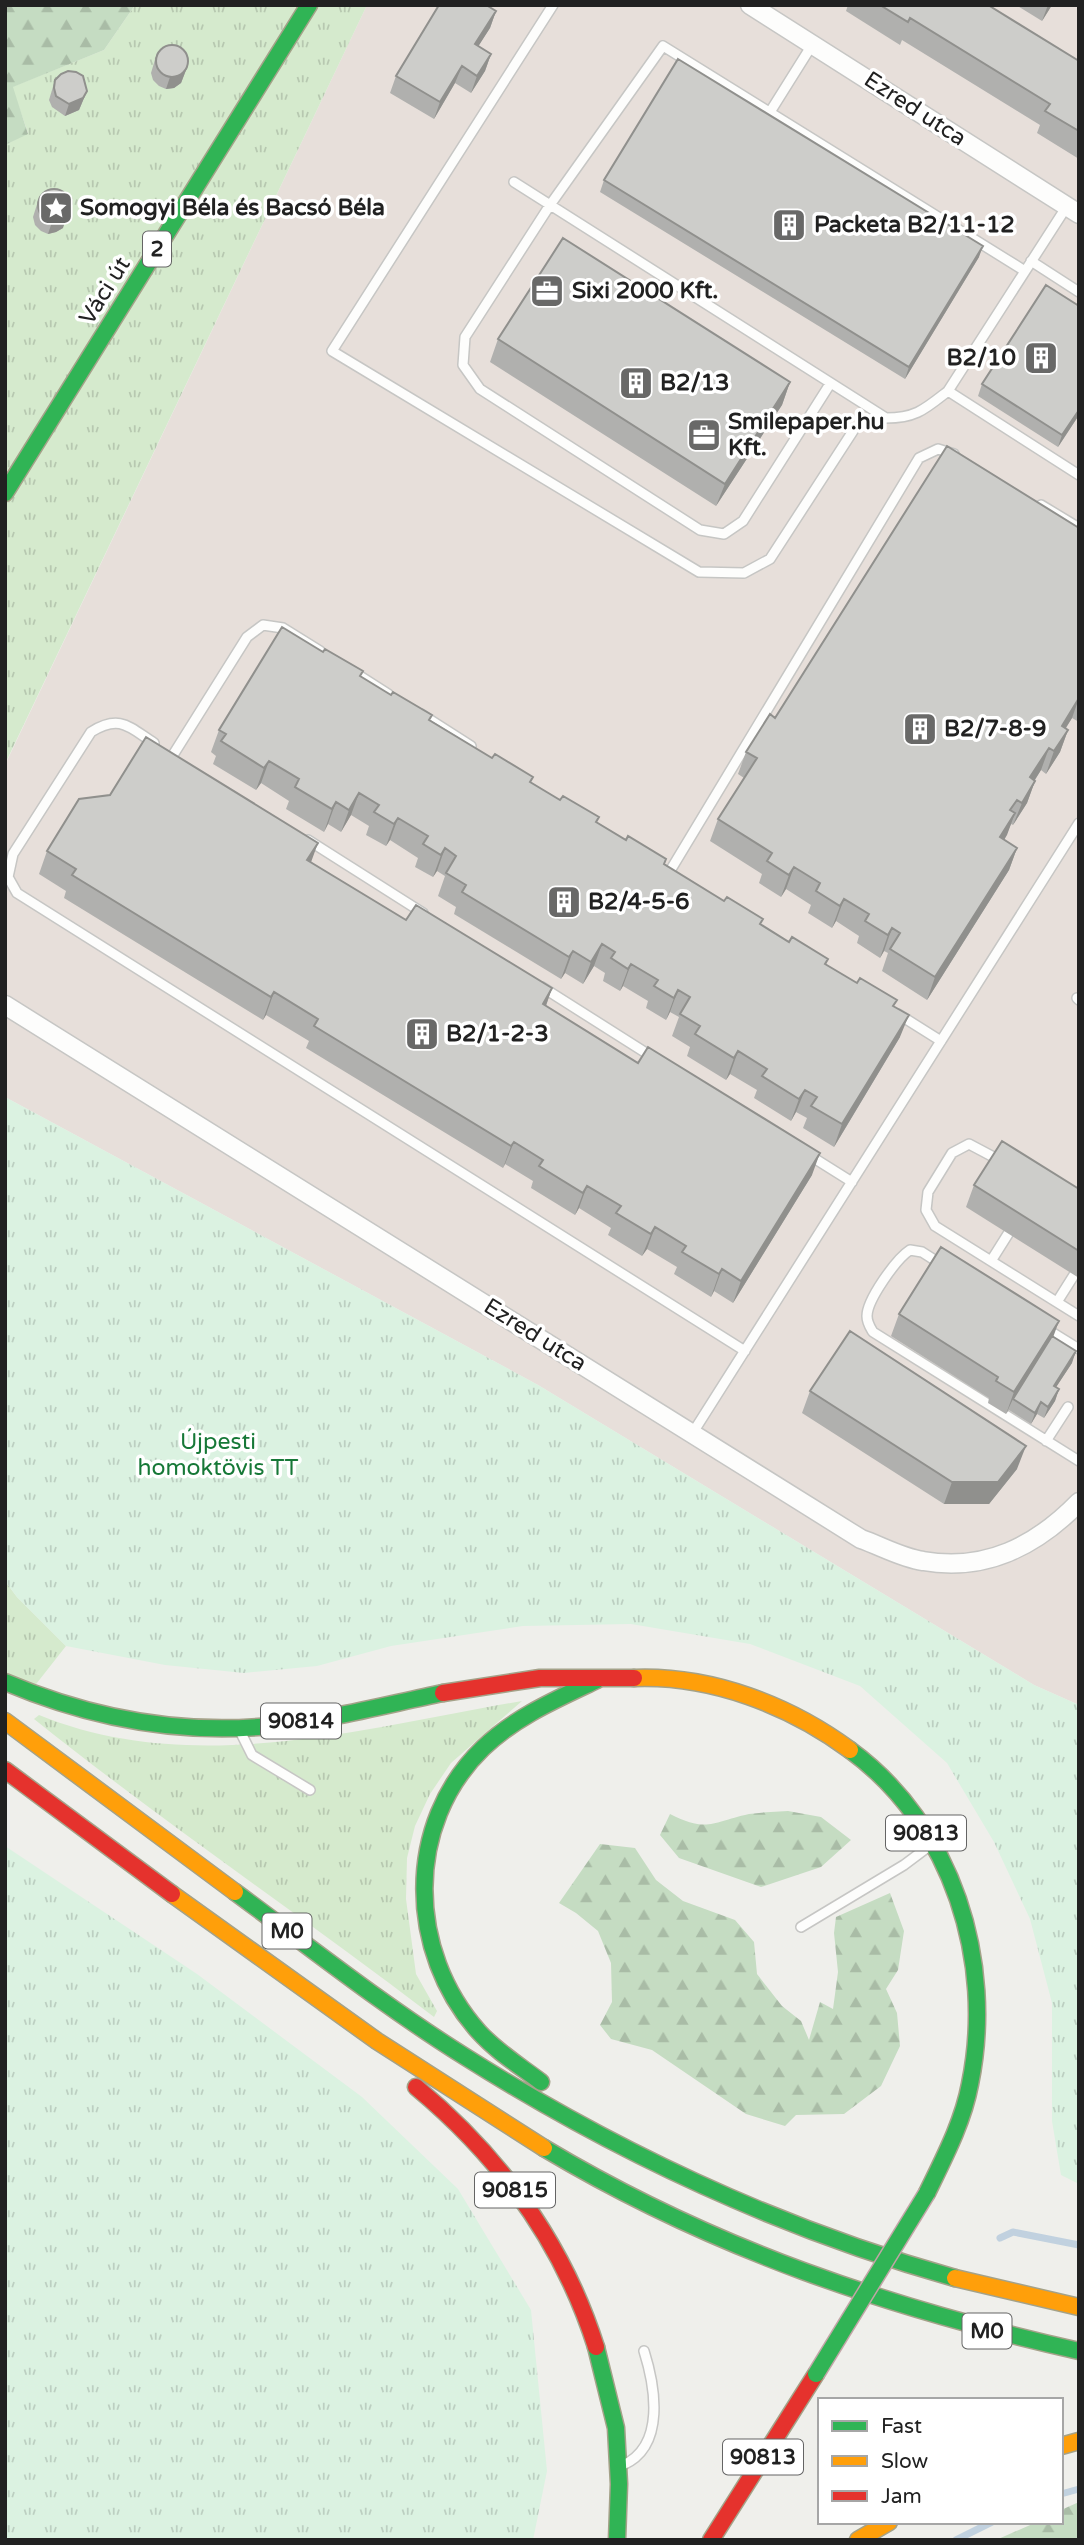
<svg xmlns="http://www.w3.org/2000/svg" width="1084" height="2545" font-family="'Varela Round',sans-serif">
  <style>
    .commercial { fill: #e7dfda }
    .grass { fill: url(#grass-tufts) }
    .forest { fill: url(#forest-firs) }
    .park { fill: url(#park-tufts) }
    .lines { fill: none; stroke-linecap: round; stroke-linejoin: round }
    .stream { stroke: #c1d1df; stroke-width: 7 }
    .lane-casing { stroke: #c6c6c4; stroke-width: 12 }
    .street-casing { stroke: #c6c6c4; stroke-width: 21 }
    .fast-casing { stroke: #a4a289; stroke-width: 19 }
    .slow-casing { stroke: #a4a289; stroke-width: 19 }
    .jam-casing { stroke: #a4a289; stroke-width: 19 }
    .lane { stroke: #fdfdfc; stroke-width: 9 }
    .street { stroke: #fdfdfc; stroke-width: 18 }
    .fast { stroke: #30b455; stroke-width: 16 }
    .slow { stroke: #ff9f0a; stroke-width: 16 }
    .jam { stroke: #e5322d; stroke-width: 16 }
    .fast-bridge-casing { stroke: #c1a5a6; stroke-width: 19; stroke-linecap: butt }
    .fast-bridge { stroke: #30b455; stroke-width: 16 }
    .wall { fill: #b0b0ae }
    .shaded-wall { fill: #90908d }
    .building { fill: #cdcdca; stroke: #90908d; stroke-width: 2 }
    .labels { text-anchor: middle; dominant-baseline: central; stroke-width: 7; stroke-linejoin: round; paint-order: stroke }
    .shield { fill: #fff; stroke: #646464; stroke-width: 2 }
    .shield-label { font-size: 21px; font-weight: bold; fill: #212121 }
    .street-label { font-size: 23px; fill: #212121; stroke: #fff }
    .poi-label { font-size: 23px; font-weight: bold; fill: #212121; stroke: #fff; text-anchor: start }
    .park-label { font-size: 23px; fill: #167837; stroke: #fff }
  </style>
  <defs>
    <pattern id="grass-tufts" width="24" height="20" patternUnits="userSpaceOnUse" patternTransform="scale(1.75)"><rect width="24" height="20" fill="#d5eacd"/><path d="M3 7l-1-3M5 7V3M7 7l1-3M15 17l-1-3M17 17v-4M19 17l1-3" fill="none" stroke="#b7c8b0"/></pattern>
    <pattern id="forest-firs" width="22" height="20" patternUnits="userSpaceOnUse" patternTransform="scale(1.75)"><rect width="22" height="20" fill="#c5dcc2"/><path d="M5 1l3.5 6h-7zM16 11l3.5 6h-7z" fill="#a9bca6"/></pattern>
    <pattern id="park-tufts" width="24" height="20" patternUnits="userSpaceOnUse" patternTransform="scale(1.75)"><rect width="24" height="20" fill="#dbf2e1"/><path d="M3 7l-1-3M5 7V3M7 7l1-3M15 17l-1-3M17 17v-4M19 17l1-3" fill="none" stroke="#bccfc1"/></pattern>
  </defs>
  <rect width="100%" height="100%" fill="#efefeb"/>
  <!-- commercial -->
  <path class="commercial" d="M367 5H1079V1705L1034 1685 538 1385 5 1097V765Z"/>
  <!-- grass -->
  <path class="grass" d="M135 5H367L5 764V145L28 133 12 87 104 50Z
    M5 1581 17 1597 66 1646 33 1688 5 1675Z
    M522 1701 451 1763 430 1794 415 1826 407 1858 406 1899 416 1974 437 2011 434 2017C302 1916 164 1823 34 1719L39 1715C193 1778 365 1728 522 1701Z"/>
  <!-- forest -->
  <path class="forest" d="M5 5H135L104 50 13 87 28 134 5 145Z
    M788 1811 821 1817 851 1840 821 1867 761 1887 679 1858 660 1835 670 1814C708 1833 712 1822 749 1814 762 1812 775 1812 788 1811Z
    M600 1844 635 1848 656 1880 683 1901 735 1920 754 1942 757 1974 782 2006 801 2021 809 2040 820 2002 833 2009 838 1972 834 1933 836 1917 890 1893 904 1931 898 1970 886 1989 897 2013 900 2046 881 2086 844 2114 796 2115 785 2126 746 2114 652 2050 611 2039 600 2025 612 2002 611 1963 598 1931 576 1913 559 1903Z
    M1079 2502V2540H996L1037 2522H1061V2510Z"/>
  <!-- park -->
  <path class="park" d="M5 1097 538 1385 1034 1685 1079 1705V2184L1061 2175 1052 2121V2003L1030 1919 994 1842 947 1763 860 1686 750 1644 631 1624 523 1626 391 1646 317 1666 244 1673 165 1665 66 1646 17 1597 5 1581Z
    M5 1846 197 1974 362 2097 458 2189 531 2310 547 2471 533 2540H5Z"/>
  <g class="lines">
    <!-- stream -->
    <path class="stream" d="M1000 2238 1013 2232 1079 2245
      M1061 2494 1079 2489
      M956 2540 992 2522"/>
    <!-- lane casing -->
    <g class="lane-casing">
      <path id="lane" d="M553 5 332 351 699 572 744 573 770 559 853 431
        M770 112 812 45
        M514 182 886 418C916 418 925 409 948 391L1067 206
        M1031 261 1079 292
        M830 384 743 521 724 534 700 530 480 389 463 365 465 337 550 205 663 46 1025 271
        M948 391 1079 475
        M1041 505 1079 528
        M352 671 388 694
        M421 714 471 746
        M154 743C129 727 120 714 91 732L13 854 8 877 17 893 745 1351
        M173 755 247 637 263 625 283 628 320 651
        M308 840 423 913
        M670 871 919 458 938 449 954 454
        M542 987 654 1058
        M1077 998 1079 1000
        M898 1014 941 1041
        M809 1155 852 1182
        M1003 1162 969 1144 952 1153 928 1192 926 1210 935 1226 1079 1316
        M991 1261 1008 1234
        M944 1266 922 1252 910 1250C896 1259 867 1300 867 1316 867 1323 870 1327 873 1332L1079 1461
        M1057 1302 1074 1275
        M1045 1328 1079 1349
        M692 1434 1079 823
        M1046 1441 1068 1407
        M241 1733 252 1755 310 1790
        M801 1927 904 1865 928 1847
        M623 2465C666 2446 655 2386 644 2351"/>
    </g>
    <!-- street casing -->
    <g class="street-casing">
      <path id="street" d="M750 5 1079 214
        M5 1005 861 1539C881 1546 902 1558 923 1561 986 1572 1036 1546 1079 1502"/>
    </g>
    <!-- fast casing -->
    <g class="fast-casing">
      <path id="fast" d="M5 493 309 5
        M5 1682C90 1718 178 1735 270 1726 328 1720 385 1705 443 1693
        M850 1750C953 1825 995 1962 970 2084 963 2122 944 2158 927 2193
        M235 1892C310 1947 384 2006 464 2056 616 2152 781 2229 955 2278
        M541 2082C520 2066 497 2052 479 2032 407 1952 404 1824 483 1748 515 1717 557 1699 597 1680
        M544 2148C713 2249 889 2308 1079 2351
        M596 2347 616 2428 619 2484 617 2540"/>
    </g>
    <!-- slow casing -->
    <g class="slow-casing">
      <path id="slow" d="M634 1678C711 1675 789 1705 850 1750
        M5 1721 235 1892
        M172 1894 377 2041 544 2148
        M955 2278 1079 2307
        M1061 2446 1079 2441
        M858 2540 889 2522"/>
    </g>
    <!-- jam casing -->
    <g class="jam-casing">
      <path id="jam" d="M443 1693 540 1678H634
        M5 1770 172 1894
        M416 2087C499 2156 563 2243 596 2347
        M711 2540 816 2374"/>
    </g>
    <!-- lane -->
    <use href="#lane" class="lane"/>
    <!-- street -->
    <use href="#street" class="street"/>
    <!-- fast -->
    <use href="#fast" class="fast"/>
    <!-- slow -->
    <use href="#slow" class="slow"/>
    <!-- jam -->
    <use href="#jam" class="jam"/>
    <!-- fast-bridge casing -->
    <g class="fast-bridge-casing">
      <path id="fast-bridge" d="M816 2374 927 2193"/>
    </g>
    <!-- fast-bridge -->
    <use href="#fast-bridge" class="fast-bridge"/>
  </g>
  <!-- wall -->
  <path class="wall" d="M848 5H988L1079 61V159L1037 133 1040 125 902 40 900 45 846 11Z
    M1016 5H1052L1042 21Z
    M496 11 490 28 478 46 491 54 485 71 471 93 455 83 434 119 390 93 396 76Z
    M157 53 188 65 181 83 174 88 166 89 159 86 153 80 151 73Z
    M55 80 87 91 79 110 65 116 52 107 49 100Z
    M604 180 979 257 905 379 600 192Z
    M39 198 63 228 56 232 48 234 41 231 35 225 33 217Z
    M1079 306V415L1058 447 978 396 982 384Z
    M498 339 790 382 782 405 716 506 490 362Z
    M1079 528V722L1072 718 1066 728 1068 730 1060 752 1046 774 1041 770 1035 780V781L1027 803 1013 825 1011 824 1004 840 1017 848 1009 870 927 1000 882 971 888 953 884 951 880 958 857 943 859 936 836 921 832 928 808 913 811 905 786 889 781 897 759 883 762 874 710 841 718 819 744 778 738 774 746 752 775 718Z
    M361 677 492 758 533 777 531 782 560 800 599 817 597 822 626 840 666 859 664 865 761 925 789 942 828 959 826 965 857 983 897 1000 894 1006 900 1037 834 1147 803 1128 807 1118 796 1112 791 1121 754 1098 757 1090 730 1074 726 1080 687 1056 690 1047 672 1036 679 1017 670 1012 666 1020 646 1008 648 1001 623 986 620 991 603 981 605 973 594 966 583 984 565 973 561 979 454 914 456 907 438 896 445 876 437 871 433 877 415 867 418 858 390 840 386 846 366 835 369 826 351 815 341 832 328 824 324 832 286 809 289 801 261 783 256 790 213 764 216 756 211 752 219 730Z
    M110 795 311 862 406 920 552 988 546 1006 812 1175 733 1303 714 1291 711 1297 674 1274 677 1267 647 1249 642 1256 608 1235 611 1228 579 1208 575 1215 531 1188 533 1181 505 1164 503 1168 306 1048 309 1041 266 1015 263 1020 64 898 66 891 39 874 47 851Z
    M974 1185 1079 1189V1278L966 1207Z
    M899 1314 1053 1337 1072 1363 1056 1387 1059 1389 1055 1401 1044 1418 1037 1414 1031 1424 1009 1410 1006 1414 988 1403 989 1398 891 1336Z
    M810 1391 1017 1469 989 1504H944L802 1413Z"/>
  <!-- shaded-wall -->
  <path class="shaded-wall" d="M1048 5H1052L1042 21Z
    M496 11 490 28 469 61 475 44Z
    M491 54 485 71 471 93 477 76Z
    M188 65 181 83 174 88 166 89 170 77Z
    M462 66 455 83 434 119 440 102Z
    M87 91 79 110 65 116 69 104Z
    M67 216 63 228 56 232 48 234 52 222Z
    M983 246 979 257 905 379 909 367Z
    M790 382 782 405 716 506 725 484Z
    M1079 410V415L1058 447 1062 435Z
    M1079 698 1072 718 1053 748 1062 726Z
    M1068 730 1060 752 1046 774 1054 751Z
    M1049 748 1041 770 1022 800 1030 777Z
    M269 761 261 783 256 790 264 768Z
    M1035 781 1027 803 1013 825 1022 803Z
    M359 793 351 815 341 832 349 810Z
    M336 802 328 824 324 832 332 809Z
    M1015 813 1007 835 992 860 1000 837Z
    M398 818 390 840 386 846 394 824Z
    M318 843 310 865 307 860Z
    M445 848 437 871 433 877 441 855Z
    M1017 848 1009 870 927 1000 935 977Z
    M794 867 786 889 781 897 789 875Z
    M844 899 836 921 832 928 840 906Z
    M892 928 884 951 880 958 888 935Z
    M602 944 594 966 583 984 591 962Z
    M573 951 565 973 561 979 569 957Z
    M631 964 623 986 620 991 628 969Z
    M552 988 544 1011 543 1004Z
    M678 990 670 1012 666 1020 674 998Z
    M274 992 266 1015 263 1020 271 997Z
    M909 1015 900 1037 834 1147 842 1124Z
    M738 1051 730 1074 726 1080 734 1058Z
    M805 1090 796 1112 791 1121 799 1099Z
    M514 1142 505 1164 503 1168 511 1146Z
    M820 1153 812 1175 733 1303 741 1281Z
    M587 1186 579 1208 575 1215 583 1193Z
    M655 1227 647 1249 642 1256 651 1234Z
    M722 1269 714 1291 711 1297 719 1274Z
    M1059 1321 1051 1343 1013 1399 1006 1414 1014 1392Z
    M1076 1351 1072 1363 1049 1398 1054 1386Z
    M1059 1389 1055 1401 1044 1418 1048 1407Z
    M1041 1402 1037 1414 1031 1424 1035 1413Z
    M1026 1446 1017 1469 989 1504H944L952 1482Z"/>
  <!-- building -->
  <path class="building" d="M439 5H486L496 11 475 44 491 54 477 76 462 66 440 102 396 76Z
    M880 5H988L1079 61V131L1045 111 1050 104 910 18 908 22Z
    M156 61a16 16 0 1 1 32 0a16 16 0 1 1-32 0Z
    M678 59 983 246 909 367 604 180Z
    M68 71 76 72 83 76 87 91 83 98 69 104 56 96 54 88 55 80 61 74Z
    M38 205a16 16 0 1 1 32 0a16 16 0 1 1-32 0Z
    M563 238 790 382 725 484 498 339Z
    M1046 285 1079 306V410L1062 435 982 384Z
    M947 446 1079 528V698L1062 726 1068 730 1054 751 1049 748 1030 777 1035 781 1022 803 1017 800 1010 810 1015 813 1000 837 1017 848 935 977 890 949 900 933 892 928 888 935 865 921 869 914 844 899 840 906 816 891 820 883 794 867 789 875 767 861 772 853 718 819 757 758 746 752 770 714 775 718Z
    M282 627 323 652 325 649 363 671 360 676 391 695 393 692 432 715 429 720 492 758 495 754 533 777 530 782 560 800 563 796 599 817 596 822 626 840 628 836 666 859 664 864 724 901 727 897 763 919 760 924 789 942 792 937 828 959 825 964 857 983 860 978 897 1000 893 1006 909 1015 842 1124 811 1106 817 1097 805 1090 799 1099 762 1076 767 1069 738 1051 734 1058 695 1034 700 1026 680 1014 690 997 678 990 674 998 654 986 658 980 631 964 628 969 611 958 615 952 602 944 591 962 573 951 569 957 462 892 466 885 446 873 456 856 445 848 441 855 423 844 428 836 398 818 394 824 374 812 379 805 359 793 349 810 336 802 332 809 295 787 299 779 269 761 264 768 221 741 226 734 219 730Z
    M146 737 318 843 307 860 406 920 416 905 552 988 543 1004 638 1063 648 1047 820 1153 741 1281 722 1269 719 1274 682 1252 686 1246 655 1227 651 1234 616 1213 621 1206 587 1186 583 1193 539 1166 543 1160 514 1142 511 1146 314 1026 318 1019 274 992 271 997 72 875 76 869 47 851 79 799 110 795Z
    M1002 1141 1079 1189V1251L974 1185Z
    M941 1247 1059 1321 1014 1392 996 1381 998 1377 899 1314Z
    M850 1331 1026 1446 998 1482H952L810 1391Z
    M1052 1336 1076 1351 1054 1386 1059 1389 1048 1407 1041 1402 1035 1413 1013 1399Z"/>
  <!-- icons -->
  <defs>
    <g id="sight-square" transform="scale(1.75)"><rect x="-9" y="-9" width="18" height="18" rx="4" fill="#696968" stroke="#fff"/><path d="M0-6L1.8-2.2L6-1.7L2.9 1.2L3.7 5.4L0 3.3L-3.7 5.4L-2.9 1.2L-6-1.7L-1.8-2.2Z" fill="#fff"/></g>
    <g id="building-square" transform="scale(1.75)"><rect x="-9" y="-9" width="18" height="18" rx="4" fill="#696968" stroke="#fff"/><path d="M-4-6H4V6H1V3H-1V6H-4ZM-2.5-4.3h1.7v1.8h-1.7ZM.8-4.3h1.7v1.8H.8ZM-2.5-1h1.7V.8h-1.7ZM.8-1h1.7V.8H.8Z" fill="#fff"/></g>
    <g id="office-square" transform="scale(1.75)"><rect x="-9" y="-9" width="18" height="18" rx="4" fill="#696968" stroke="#fff"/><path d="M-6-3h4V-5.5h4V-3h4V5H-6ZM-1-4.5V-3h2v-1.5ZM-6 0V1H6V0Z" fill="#fff"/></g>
  </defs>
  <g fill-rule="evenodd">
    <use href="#sight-square" x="56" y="208"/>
    <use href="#building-square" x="789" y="225"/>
    <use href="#office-square" x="547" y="291"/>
    <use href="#building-square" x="1041" y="358"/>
    <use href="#building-square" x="636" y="383"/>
    <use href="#office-square" x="704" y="435"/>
    <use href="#building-square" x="920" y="729"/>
    <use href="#building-square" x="564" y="902"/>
    <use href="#building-square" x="422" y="1034"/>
  </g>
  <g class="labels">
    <!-- shield labels -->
    <g class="shield">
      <rect x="143" y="231.5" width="28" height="35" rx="5"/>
      <rect x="261" y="1703.5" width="80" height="35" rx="5"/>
      <rect x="886" y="1815.5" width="80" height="35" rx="5"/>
      <rect x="262.5" y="1913.5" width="49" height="35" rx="5"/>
      <rect x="475" y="2172.5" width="80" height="35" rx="5"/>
      <rect x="962.5" y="2313.5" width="49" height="35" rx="5"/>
      <rect x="723" y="2439.5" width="80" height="35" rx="5"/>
    </g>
    <g class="shield-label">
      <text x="157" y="249">2</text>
      <text x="301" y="1721">90814</text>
      <text x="926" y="1833">90813</text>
      <text x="287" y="1931">M0</text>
      <text x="515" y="2190">90815</text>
      <text x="987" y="2331">M0</text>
      <text x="763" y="2457">90813</text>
    </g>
    <!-- street labels -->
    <g class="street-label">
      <text transform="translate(915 109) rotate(33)">Ezred utca</text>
      <text transform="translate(105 291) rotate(-58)">Váci út</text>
      <text transform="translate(535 1335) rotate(32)">Ezred utca</text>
    </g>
    <!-- poi labels -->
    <g class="poi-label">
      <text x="80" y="208">Somogyi Béla és Bacsó Béla</text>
      <text x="814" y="225">Packeta B2/11-12</text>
      <text x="572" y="291">Sixi 2000 Kft.</text>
      <text x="1016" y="358" text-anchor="end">B2/10</text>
      <text x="660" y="383">B2/13</text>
      <text x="728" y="422">Smilepaper.hu<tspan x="728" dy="26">Kft.</tspan></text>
      <text x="944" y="729">B2/7-8-9</text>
      <text x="588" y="902">B2/4-5-6</text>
      <text x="446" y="1034">B2/1-2-3</text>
    </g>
    <!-- park labels -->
    <g class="park-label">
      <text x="218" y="1442">Újpesti<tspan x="218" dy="26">homoktövis TT</tspan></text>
    </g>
  </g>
  <!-- border -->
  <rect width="1084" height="2545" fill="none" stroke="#212121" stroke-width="14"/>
  <!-- legend -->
  <rect x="818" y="2398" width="245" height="126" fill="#ffffff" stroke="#a6a6a6" stroke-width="2"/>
  <rect x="832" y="2421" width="35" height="10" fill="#30b455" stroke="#a6a6a6" stroke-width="2"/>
  <text x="881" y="2433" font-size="21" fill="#212121">Fast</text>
  <rect x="832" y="2456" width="35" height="10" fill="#ff9f0a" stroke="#a6a6a6" stroke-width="2"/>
  <text x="881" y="2468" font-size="21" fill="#212121">Slow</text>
  <rect x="832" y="2491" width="35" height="10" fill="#e5322d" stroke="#a6a6a6" stroke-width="2"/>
  <text x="881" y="2503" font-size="21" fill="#212121">Jam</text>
</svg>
